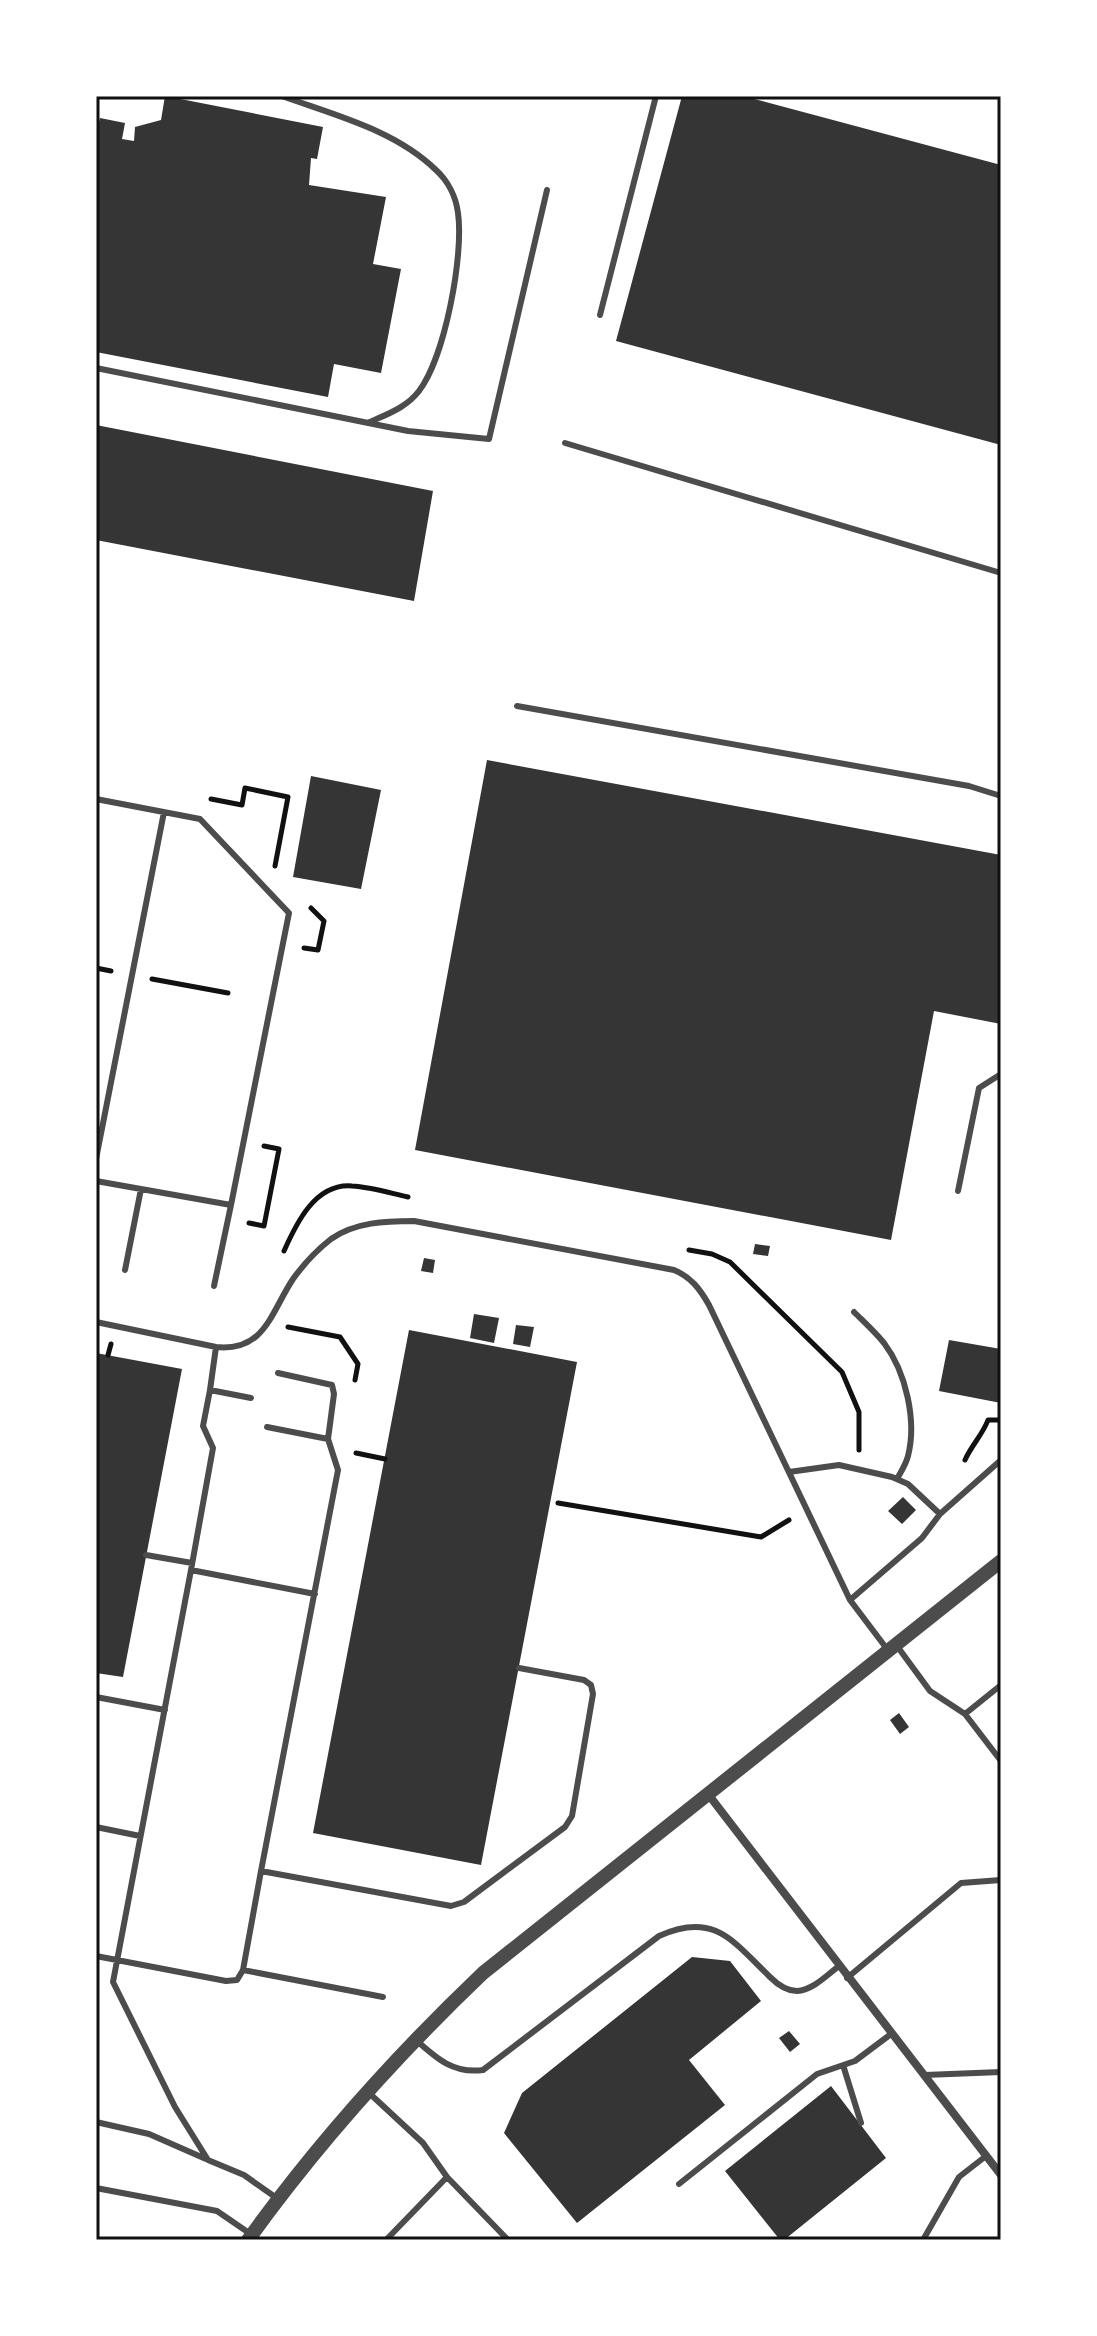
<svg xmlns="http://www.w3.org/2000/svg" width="1097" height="2336" font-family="'Space Grotesk',sans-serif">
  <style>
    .building { fill: #353535 }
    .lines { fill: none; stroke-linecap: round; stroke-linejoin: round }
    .path { stroke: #111; stroke-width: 5 }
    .service { stroke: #4c4c4c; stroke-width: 6 }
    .minor { stroke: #4c4c4c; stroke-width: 8 }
    .tertiary { stroke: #4c4c4c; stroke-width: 14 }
    .neatline { fill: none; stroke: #111; stroke-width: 3 }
  </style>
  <rect width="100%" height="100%" fill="#fff"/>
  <!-- building -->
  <path class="building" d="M165 96 323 127 317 159 311 158 309 185 386 197 373 264 401 269 381 373 334 364 328 397 96 352V134L100 118 125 123 122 139 134 141 135 127 161 120Z
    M682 96H743L1001 165V445L616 341Z
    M96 425 433 491 414 601 96 540Z
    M487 760 1001 855V1024L934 1011 891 1240 415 1150Z
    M311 776 381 790 361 889 293 877Z
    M755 1244 770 1246 768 1256 753 1254Z
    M424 1258 435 1260 433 1273 421 1271Z
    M474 1314 499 1318 494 1343 470 1338Z
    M516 1325 534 1327 530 1347 513 1344Z
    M409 1330 577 1362 481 1865 313 1833Z
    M949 1340 1001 1349V1403L939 1391Z
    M96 1353 182 1369 123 1677 96 1673Z
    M903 1497 916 1510 902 1524 888 1511Z
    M899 1713 909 1727 900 1734 890 1720Z
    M692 1957 730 1961 761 2001 689 2060 725 2105 577 2223 504 2133 522 2093Z
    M789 2031 800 2044 790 2052 779 2038Z
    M831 2086 886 2158 784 2240H780L725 2171Z"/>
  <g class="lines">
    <!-- path -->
    <path class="path" d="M211 799 242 805 245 788 288 797 275 866
      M304 948 318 950 324 921 311 908
      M96 968 111 971
      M152 979 228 993
      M249 1223 264 1226 279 1149 264 1146
      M689 1250 712 1254 730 1262 842 1372 859 1412V1450
      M284 1251C296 1224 315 1183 352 1186 371 1187 390 1193 408 1197
      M288 1327 340 1337 358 1364 355 1380
      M108 1355 111 1344
      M356 1453 385 1459
      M965 1460C971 1446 983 1434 988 1420H1001
      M558 1503 761 1537 789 1520"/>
    <!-- service -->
    <path class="service" d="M282 96C334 115 395 130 436 170 448 181 456 197 458 213 464 255 445 357 419 391 406 408 387 414 368 423
      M600 315 656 96
      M96 368 408 431 489 439 547 190
      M565 443 1001 573
      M517 706 969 786 1001 796
      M96 799 200 819 289 913 231 1205 96 1181
      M96 1159 164 812
      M958 1191 979 1088 1001 1074
      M125 1270 141 1189
      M214 1286 231 1205
      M854 1312C864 1322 875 1332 884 1343 906 1372 917 1421 908 1456 906 1464 901 1472 897 1479
      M96 1322 216 1347C265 1352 271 1312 293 1279 303 1265 317 1250 331 1239 355 1222 386 1221 414 1221L674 1270C691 1277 700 1289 709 1305L850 1600
      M278 1373 332 1385 334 1394 328 1439 338 1470 261 1871 451 1906 464 1902 565 1827 572 1816 593 1694 591 1685 584 1680 519 1668
      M210 1390 216 1347
      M251 1398 210 1390 203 1426 213 1448 191 1570 315 1594
      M267 1427 328 1439
      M789 1472 839 1465 892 1477 908 1484 940 1514
      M146 1555 192 1563
      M191 1570 113 1982 175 2107 208 2160 244 2175 278 2199
      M897 1646 930 1691 965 1714 1001 1761
      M887 1649 850 1600 922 1538 940 1514 1001 1460
      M96 1697 165 1710
      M965 1714 1001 1685
      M96 1827 140 1836
      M261 1871 243 1970 383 1997
      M96 1956 226 1981 237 1980 243 1970
      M847 1978 961 1883 1001 1880
      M416 2040C437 2059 454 2074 483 2070L659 1936C714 1911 733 1941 770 1977 777 1984 786 1991 797 1991 813 1990 827 1975 839 1966
      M843 2065 861 2123
      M925 2075 1001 2072
      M368 2092 423 2143 447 2177 508 2240
      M96 2122 149 2134 206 2159
      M679 2184 817 2074 855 2061 891 2034
      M96 2188 217 2211 252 2235
      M386 2240 447 2177
      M923 2240 959 2177 986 2156"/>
    <!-- minor -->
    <path class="minor" d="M708 1794 1001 2175"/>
    <!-- tertiary -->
    <path class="tertiary" d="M248 2240C317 2144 397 2055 483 1973L1001 1561"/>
  </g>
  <!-- border -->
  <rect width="1097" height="2336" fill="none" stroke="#ffffff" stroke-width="196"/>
  <rect x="98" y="98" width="901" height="2140" class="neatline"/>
</svg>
